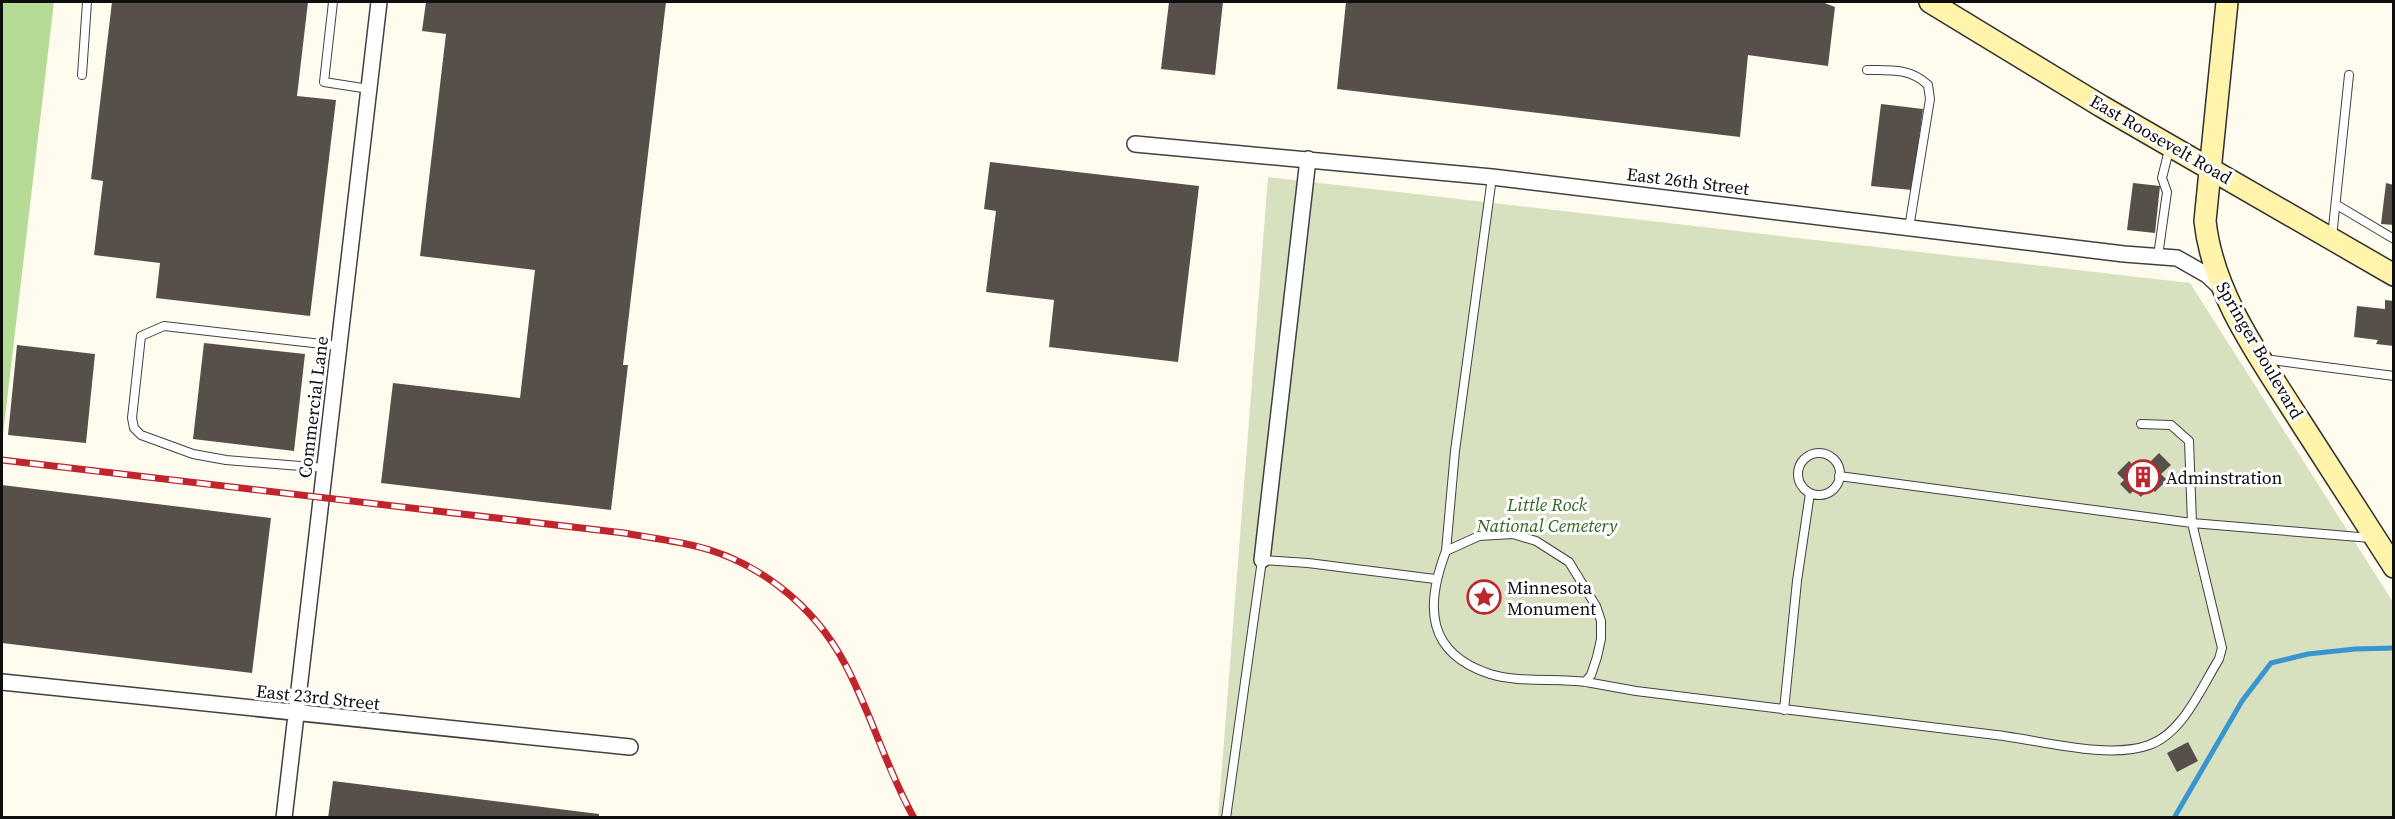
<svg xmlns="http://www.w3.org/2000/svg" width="2395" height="819" font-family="'Source Serif 4',serif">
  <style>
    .forest { fill: #b6db97 }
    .cemetery { fill: #d7e1c0 }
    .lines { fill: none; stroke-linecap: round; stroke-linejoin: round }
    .stream { stroke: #3995cf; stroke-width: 5 }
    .building { fill: #574f4a }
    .service-casing { stroke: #414141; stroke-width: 10 }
    .minor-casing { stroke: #414141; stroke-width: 18 }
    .secondary-casing { stroke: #303030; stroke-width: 24 }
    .service { stroke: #fff; stroke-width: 8 }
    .minor { stroke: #fff; stroke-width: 15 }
    .secondary { stroke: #fff4aa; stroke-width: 21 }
    .rail-casing { stroke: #c0242d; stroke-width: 7 }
    .rail { stroke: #fff; stroke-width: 4.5; stroke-dasharray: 14; stroke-linecap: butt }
    .labels { text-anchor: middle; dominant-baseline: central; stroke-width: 6; stroke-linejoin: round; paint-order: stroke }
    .street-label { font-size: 18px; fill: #0e0e0e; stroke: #fff }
    .poi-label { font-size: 18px; fill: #0e0e0e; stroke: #fff; text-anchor: start }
    .park-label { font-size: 18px; font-style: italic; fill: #2d671d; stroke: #fff }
  </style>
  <rect width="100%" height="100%" fill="#fffcef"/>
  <!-- forest -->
  <path class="forest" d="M2 2H54L2 443Z"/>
  <!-- cemetery -->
  <path class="cemetery" d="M1268 177 2190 283 2393 602V817L1218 818Z"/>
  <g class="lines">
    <!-- stream -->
    <path class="stream" d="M2174 818 2242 701 2271 663 2308 654 2355 649 2394 648"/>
  </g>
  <!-- building -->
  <path class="building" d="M112 2H308L297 96 336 100 310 316 156 298 160 263 94 255 103 181 91 179Z
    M426 2H666L623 365H628L611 510 381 483 393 383 520 398 535 270 420 256 446 34 422 31Z
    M1169 2H1223L1215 75 1161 69Z
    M1346 2H1822L1835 7 1828 66 1748 55 1740 137 1337 89Z
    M1881 104 1923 109 1912 190 1871 186Z
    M990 162 1199 186 1178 362 1049 347 1054 300 986 292 996 211 984 209Z
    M2133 183 2160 186 2155 233 2127 230Z
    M2386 183 2394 185V225L2381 224Z
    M2385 300 2394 301V346L2376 344 2378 340 2354 337 2357 306 2385 309Z
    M204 343 305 354 294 451 193 439Z
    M17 345 95 354 86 443 8 435Z
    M2159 453 2171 465 2161 474 2167 480 2155 492 2150 487 2141 497 2134 490 2130 494 2120 484 2124 480 2117 473 2129 461 2140 472Z
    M2 485 271 518 252 673 2 643Z
    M2188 742 2198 761 2177 772 2167 753Z
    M333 781 599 814V818H328Z"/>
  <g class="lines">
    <!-- service casing -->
    <g class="service-casing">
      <path id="service" d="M333 2 324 82 369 89
        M1867 70C1890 70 1910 68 1928 85L1930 99 1909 228
        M82 75 87 2
        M2337 205 2394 239
        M2332 237 2349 75
        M2158 256 2167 192 2162 178 2170 146
        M2264 359 2394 376
        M1798 474a21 21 0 1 1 42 0a21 21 0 1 1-42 0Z
        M325 468 226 460 193 454 141 435 134 428 132 418 141 336 164 326 339 346
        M1839 476 2192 523 2371 538
        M1446 551 1455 451 1492 177
        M1585 682 1591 675 1597 657 1601 639V621L1596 606 1569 562 1536 541 1513 534 1479 536 1446 551C1425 606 1426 653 1490 674 1519 683 1556 678 1586 682 1603 685 1619 688 1636 691 1756 706 1876 720 1996 735 2040 740 2108 760 2149 745 2183 733 2201 688 2219 659L2222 648 2192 523 2189 441 2171 425 2141 424
        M1784 710 1797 581 1810 493
        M1226 818 1262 560 1308 563 1435 579"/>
    </g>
    <!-- minor casing -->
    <g class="minor-casing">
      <path id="minor" d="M1135 144 1492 177 2124 254 2177 258 2207 275 2222 289
        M1262 560 1308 159
        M2 682 630 747
        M284 818 379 2"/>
    </g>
    <!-- secondary casing -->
    <g class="secondary-casing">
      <path id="secondary" d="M1930 2 2101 106 2394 275
        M2227 2 2205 221C2213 295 2261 359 2300 421 2331 469 2362 518 2394 567"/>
    </g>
    <!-- service -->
    <use href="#service" class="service"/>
    <!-- minor -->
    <use href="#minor" class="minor"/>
    <!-- secondary -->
    <use href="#secondary" class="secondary"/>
    <!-- rail casing -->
    <g class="rail-casing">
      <path id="rail" d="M2 460 624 533C646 537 669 540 691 545 756 559 814 605 845 664 871 713 886 768 914 818"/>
    </g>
    <!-- rail -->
    <use href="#rail" class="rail"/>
  </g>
  <!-- icons -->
  <defs>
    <g id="building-ring" transform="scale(1.725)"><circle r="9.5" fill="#fff" stroke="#c0242d" stroke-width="1.5"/><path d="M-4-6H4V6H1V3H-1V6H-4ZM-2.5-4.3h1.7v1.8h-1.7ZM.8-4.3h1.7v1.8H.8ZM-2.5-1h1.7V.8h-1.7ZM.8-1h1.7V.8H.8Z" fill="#c0242d"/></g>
    <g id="sight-ring" transform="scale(1.725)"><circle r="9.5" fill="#fff" stroke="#c0242d" stroke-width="1.5"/><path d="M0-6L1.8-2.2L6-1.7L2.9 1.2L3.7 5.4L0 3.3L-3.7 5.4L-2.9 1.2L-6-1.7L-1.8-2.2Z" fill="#c0242d"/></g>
  </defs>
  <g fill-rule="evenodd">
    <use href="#building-ring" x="2143" y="477"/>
    <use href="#sight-ring" x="1484" y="597"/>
  </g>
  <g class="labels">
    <!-- street labels -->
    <g class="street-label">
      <text transform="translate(2161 139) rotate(30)">East Roosevelt Road</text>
      <text transform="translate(1688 181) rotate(7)">East 26th Street</text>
      <text transform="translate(2260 350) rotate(60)">Springer Boulevard</text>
      <text transform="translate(313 407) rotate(-83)">Commercial Lane</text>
      <text transform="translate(318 697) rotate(6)">East 23rd Street</text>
    </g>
    <!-- poi labels -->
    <g class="poi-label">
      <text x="2166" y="477">Adminstration</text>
      <text x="1507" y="587">Minnesota<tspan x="1507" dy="21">Monument</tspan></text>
    </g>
    <!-- park labels -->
    <g class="park-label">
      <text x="1547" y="504">Little Rock<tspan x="1547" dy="21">National Cemetery</tspan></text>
    </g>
  </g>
  <!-- border -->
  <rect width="2395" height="819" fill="none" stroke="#0e0e0e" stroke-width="6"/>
</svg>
